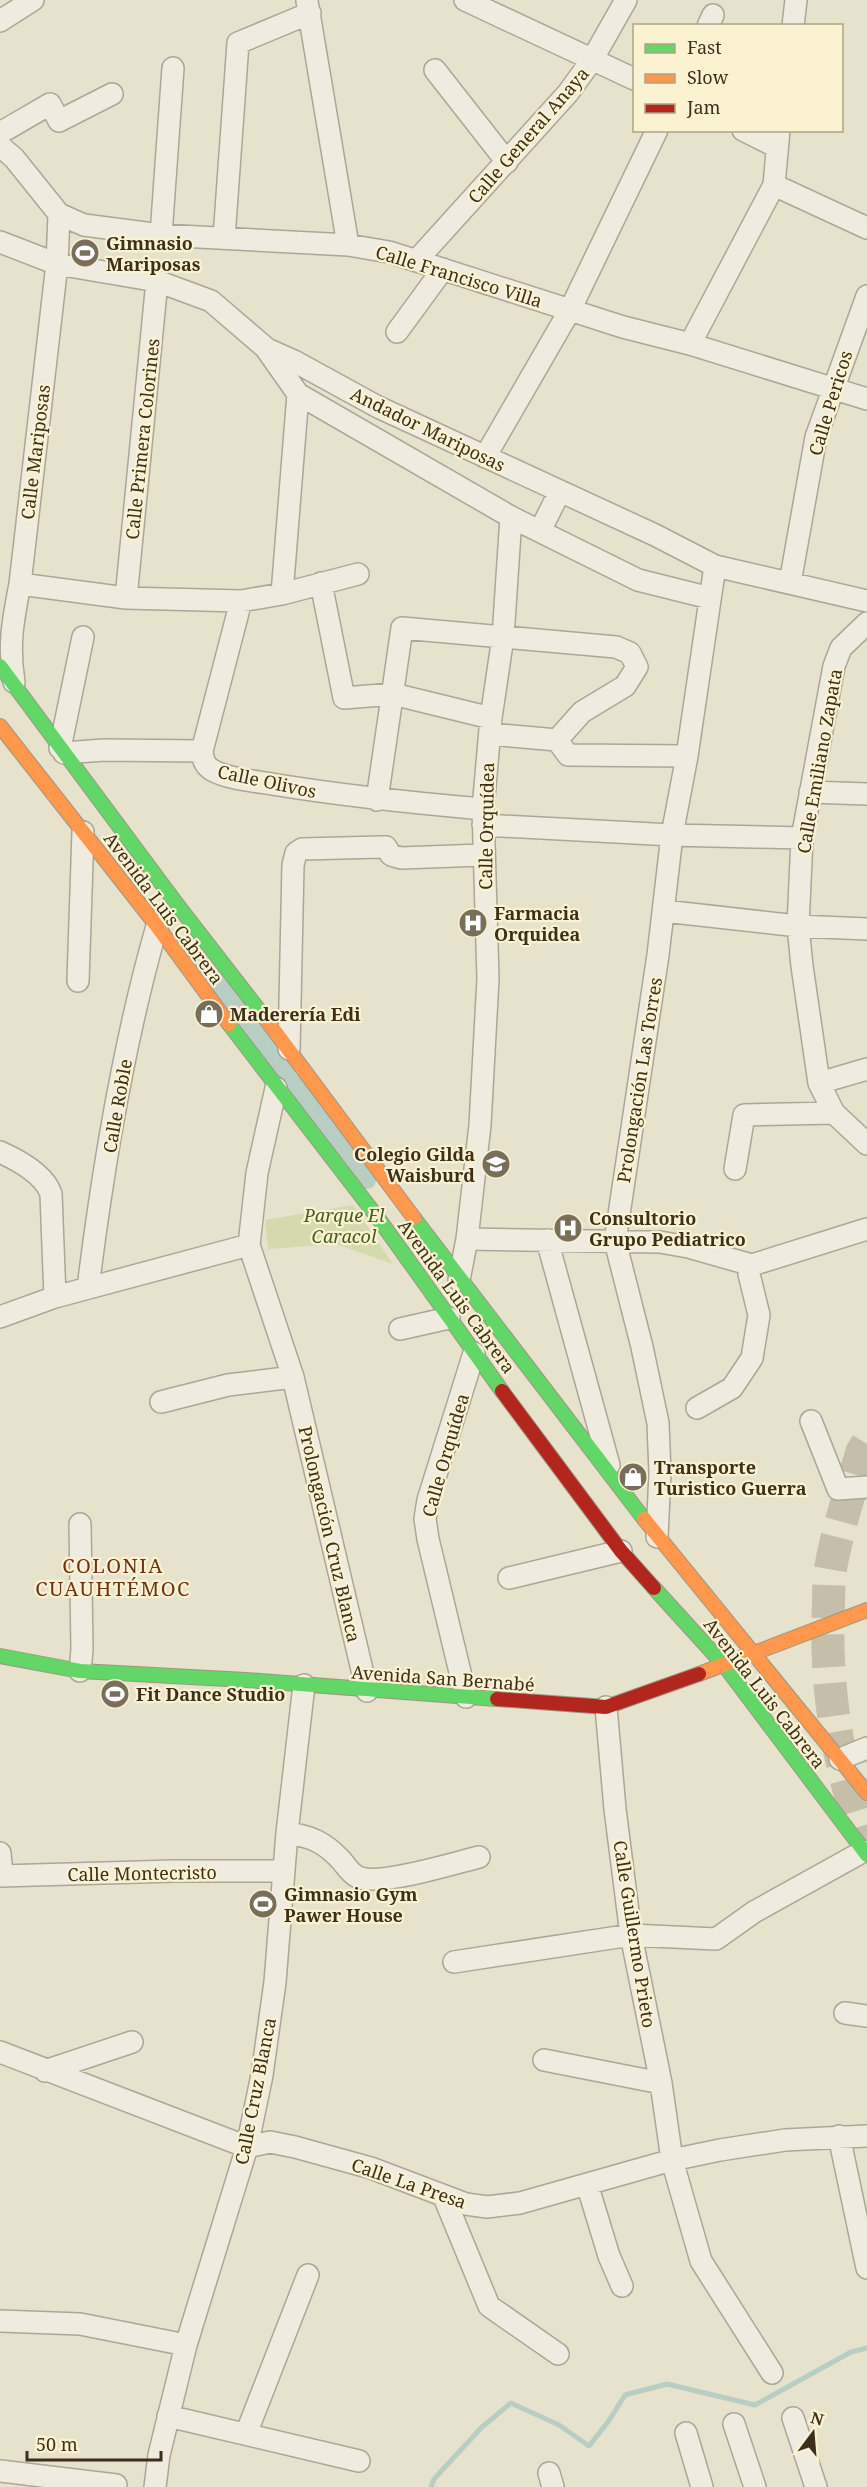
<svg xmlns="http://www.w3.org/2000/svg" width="867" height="2487" font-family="'Noto Serif',serif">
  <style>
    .green { fill: #d4daad }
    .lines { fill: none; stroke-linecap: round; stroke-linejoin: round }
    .stream { stroke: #b8cec3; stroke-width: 5 }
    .canal { stroke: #b8cec3; stroke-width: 18 }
    .highway-tunnel { stroke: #c5bea9; stroke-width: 33; stroke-dasharray: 33 16; stroke-linecap: butt }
    .street-casing { stroke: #aca696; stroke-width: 24 }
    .fast-casing { stroke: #9c9685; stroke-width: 16 }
    .slow-casing { stroke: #9c9685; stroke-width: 16 }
    .jam-casing { stroke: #9c9685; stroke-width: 16 }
    .street { stroke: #efebdf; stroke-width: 21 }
    .fast { stroke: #63d668; stroke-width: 14 }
    .slow { stroke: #ff974d; stroke-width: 14 }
    .jam { stroke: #b3261e; stroke-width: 14 }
    .labels { text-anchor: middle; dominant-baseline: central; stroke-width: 4.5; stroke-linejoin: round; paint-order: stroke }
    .street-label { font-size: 18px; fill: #3d2f1c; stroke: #faf2d1 }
    .poi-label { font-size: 18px; font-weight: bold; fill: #3d2f1c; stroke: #faf2d1; text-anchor: start }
    .park-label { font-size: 18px; font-style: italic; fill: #465c20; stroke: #faf2d1 }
    .neighbourhood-label { font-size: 20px; letter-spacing: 1.5px; fill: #6f3216; stroke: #faf2d1 }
  </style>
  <rect width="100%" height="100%" fill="#e7e2cc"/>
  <!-- green -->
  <path class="green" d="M353 1205 393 1264 336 1244 268 1249 265 1220Z"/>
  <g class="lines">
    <!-- stream -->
    <path class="stream" d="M431 2487 434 2479 482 2427 511 2403 559 2425 589 2446 608 2422 625 2395 667 2384 755 2405 851 2352 867 2348"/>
    <!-- canal -->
    <path class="canal" d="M196 951 367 1180"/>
    <!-- highway-tunnel -->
    <path class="highway-tunnel" d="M867 1444 862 1452C850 1492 837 1531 830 1571 828 1586 829 1602 828 1617 826 1697 839 1770 867 1845"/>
    <!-- street casing -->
    <g class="street-casing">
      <path id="street" d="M465 0 634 79
        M307 1 348 245
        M0 21 33 0
        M708 26 713 15
        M793 26 796 0
        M435 70 507 162
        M743 130 777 147
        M0 133 50 104 59 121 112 94
        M0 146 14 158 59 214 84 225 161 235 348 245 389 252 623 327 690 344 867 399
        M774 185 867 228
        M161 235 173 68
        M224 238 238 43 310 13
        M0 242 57 264 157 281 211 301 267 349 294 361 378 407 655 535 715 566 867 601
        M416 261 568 93 592 60 626 0
        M397 332 443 269
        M690 344 774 185 779 130
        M267 350 298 394 282 594
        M298 394 511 517 638 580 710 598
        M485 457 570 310 657 130
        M540 531 560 491
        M321 583 344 698 393 694 491 718
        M790 583 816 437 867 296
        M20 584 126 598 241 601 282 594 358 574
        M126 598 157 281
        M241 601 202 751C203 759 204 765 212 770 230 780 258 781 278 785 346 796 414 803 483 809
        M867 623 841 648 834 666 802 838 798 926 802 966 819 1083 834 1113 867 1144
        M14 682C8 645 13 620 20 584L57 264 59 214
        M557 740 568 755 687 756
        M60 748 83 637
        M64 753 104 750 202 751
        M810 792 867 794
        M377 800 402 628 616 647 630 653 637 667 625 686 582 712 557 740 490 734
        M483 825 672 835 802 838
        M664 911 798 926 867 929
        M78 981 83 832
        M289 1049 293 865 296 853 302 849 381 847H386L391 855 401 858 482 855
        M819 1083 867 1069
        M276 1088 257 1173 249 1245 293 1377 367 1691
        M0 1152C18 1160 45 1175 51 1194L55 1297
        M735 1169 744 1115 834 1113
        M467 1239 660 1242 688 1247 752 1265 867 1229
        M547 1240 609 1465
        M459 1280 467 1239 480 1125 488 979 483 809 491 718 503 637 511 517
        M88 1288C103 1167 123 1044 157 926
        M0 1317 55 1297 249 1245
        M400 1329 449 1318
        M161 1402 228 1385 293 1377
        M697 1408 732 1388 752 1358 759 1315 749 1274 752 1265
        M811 1421 838 1489 867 1487
        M657 1537 660 1473 658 1423 642 1347 615 1241 658 955 672 835 687 756 715 566
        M509 1578 621 1551
        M80 1671 82 1649 80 1524
        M466 1697 428 1539 425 1519 428 1500 474 1353
        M606 1707 615 1809 631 1935 661 2083 672 2160 701 2261 772 2373
        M840 1759 867 1748
        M287 1833C310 1836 324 1842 340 1859 345 1864 349 1872 356 1876 375 1888 454 1863 479 1857
        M0 1853 2 1876
        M0 1876 173 1871H284
        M454 1962 631 1935 716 1939 754 1912 864 1851
        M845 2013 867 2016
        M0 2052 247 2147 270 2142 295 2147 371 2168 466 2204 487 2207 520 2203 672 2160 720 2150 785 2140 867 2136
        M544 2060 661 2083
        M45 2071 132 2042
        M839 2136 867 2268
        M587 2184 609 2256 622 2286
        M444 2197 489 2306 558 2354
        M0 2321 80 2324 186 2345
        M168 2416 359 2461
        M793 2418 816 2487
        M734 2424 755 2487
        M686 2433 702 2487
        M246 2434 308 2275
        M0 2471 116 2485
        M549 2473 553 2487
        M155 2487 159 2455 186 2345 247 2147 262 2075 275 1982 287 1833 304 1685"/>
    </g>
    <!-- fast casing -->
    <g class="fast-casing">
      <path id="fast" d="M0 666 176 903 265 1018
        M229 1024 378 1218 502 1391
        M414 1218 644 1519
        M654 1588 724 1665 867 1855
        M0 1656 80 1671 246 1680 497 1699"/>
    </g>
    <!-- slow casing -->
    <g class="slow-casing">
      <path id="slow" d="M0 726 157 926 229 1024
        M265 1018 414 1218
        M644 1519 867 1793
        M699 1674 867 1610"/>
    </g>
    <!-- jam casing -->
    <g class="jam-casing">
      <path id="jam" d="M502 1391 621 1551 654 1588
        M497 1699 606 1707 699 1674"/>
    </g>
    <!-- street -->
    <use href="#street" class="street"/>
    <!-- fast -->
    <use href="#fast" class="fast"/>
    <!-- slow -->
    <use href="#slow" class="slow"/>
    <!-- jam -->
    <use href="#jam" class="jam"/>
  </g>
  <!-- icons -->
  <defs>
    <g id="stadium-disc" transform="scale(1.5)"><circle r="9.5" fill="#786e5a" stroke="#faf2d1"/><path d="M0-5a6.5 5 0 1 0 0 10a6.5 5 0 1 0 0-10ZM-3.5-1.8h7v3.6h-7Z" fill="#fff"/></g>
    <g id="hospital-disc" transform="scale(1.5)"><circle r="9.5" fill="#786e5a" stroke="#faf2d1"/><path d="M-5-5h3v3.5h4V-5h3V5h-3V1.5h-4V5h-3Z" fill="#fff"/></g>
    <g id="shop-disc" transform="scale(1.5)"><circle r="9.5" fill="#786e5a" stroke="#faf2d1"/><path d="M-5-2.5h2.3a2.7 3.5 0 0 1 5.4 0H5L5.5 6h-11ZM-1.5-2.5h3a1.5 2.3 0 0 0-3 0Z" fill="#fff"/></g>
    <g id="school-disc" transform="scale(1.5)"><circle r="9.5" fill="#786e5a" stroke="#faf2d1"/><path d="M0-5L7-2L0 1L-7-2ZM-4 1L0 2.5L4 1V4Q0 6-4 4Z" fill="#fff"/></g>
  </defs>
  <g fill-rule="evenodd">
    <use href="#stadium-disc" x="85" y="253"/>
    <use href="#hospital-disc" x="473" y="923"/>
    <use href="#shop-disc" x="209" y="1014"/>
    <use href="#school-disc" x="496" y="1164"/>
    <use href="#hospital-disc" x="568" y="1228"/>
    <use href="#shop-disc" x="633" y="1477"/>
    <use href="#stadium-disc" x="115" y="1694"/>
    <use href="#stadium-disc" x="263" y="1904"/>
  </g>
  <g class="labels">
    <!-- street labels -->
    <g class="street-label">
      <text transform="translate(528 135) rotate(-49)">Calle General Anaya</text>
      <text transform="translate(459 276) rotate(17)">Calle Francisco Villa</text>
      <text transform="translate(830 403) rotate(-73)">Calle Pericos</text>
      <text transform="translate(428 429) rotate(26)">Andador Mariposas</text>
      <text transform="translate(142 439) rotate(-84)">Calle Primera Colorines</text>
      <text transform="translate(35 452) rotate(-83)">Calle Mariposas</text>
      <text transform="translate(819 761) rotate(-80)">Calle Emiliano Zapata</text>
      <text transform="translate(267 781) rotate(12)">Calle Olivos</text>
      <text transform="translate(486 826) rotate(-89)">Calle Orquídea</text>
      <text transform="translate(164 908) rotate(53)">Avenida Luis Cabrera</text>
      <text transform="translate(639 1080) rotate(-81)">Prolongación Las Torres</text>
      <text transform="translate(117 1106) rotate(-80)">Calle Roble</text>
      <text transform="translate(457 1296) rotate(54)">Avenida Luis Cabrera</text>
      <text transform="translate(445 1455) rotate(-74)">Calle Orquídea</text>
      <text transform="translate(330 1534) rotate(77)">Prolongación Cruz Blanca</text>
      <text transform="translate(443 1678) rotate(4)">Avenida San Bernabé</text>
      <text transform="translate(765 1693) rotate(52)">Avenida Luis Cabrera</text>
      <text transform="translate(142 1873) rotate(-1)">Calle Montecristo</text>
      <text transform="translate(635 1934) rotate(81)">Calle Guillermo Prieto</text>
      <text transform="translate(255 2091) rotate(-79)">Calle Cruz Blanca</text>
      <text transform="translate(409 2183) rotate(19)">Calle La Presa</text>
    </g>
    <!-- poi labels -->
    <g class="poi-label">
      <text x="106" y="243">Gimnasio<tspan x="106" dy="21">Mariposas</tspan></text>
      <text x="494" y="913">Farmacia<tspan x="494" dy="21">Orquidea</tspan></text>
      <text x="230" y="1014">Maderería Edi</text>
      <text x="475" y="1154" text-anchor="end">Colegio Gilda<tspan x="475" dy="21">Waisburd</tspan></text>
      <text x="589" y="1218">Consultorio<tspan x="589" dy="21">Grupo Pediatrico</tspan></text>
      <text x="654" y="1467">Transporte<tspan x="654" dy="21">Turistico Guerra</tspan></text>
      <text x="136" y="1694">Fit Dance Studio</text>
      <text x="284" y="1894">Gimnasio Gym<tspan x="284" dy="21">Pawer House</tspan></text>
    </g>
    <!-- park labels -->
    <g class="park-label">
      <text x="344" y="1215">Parque El<tspan x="344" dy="21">Caracol</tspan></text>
    </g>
    <!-- neighbourhood labels -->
    <g class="neighbourhood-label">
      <text x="113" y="1565">COLONIA<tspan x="113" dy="23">CUAUHTÉMOC</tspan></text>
    </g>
  </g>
  <!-- legend -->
  <rect x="633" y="24" width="210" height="108" fill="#faf2d1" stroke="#aea489" stroke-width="1.5"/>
  <rect x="645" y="44" width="30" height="9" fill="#63d668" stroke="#aea489" stroke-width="1.5"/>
  <text x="687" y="54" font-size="18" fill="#3d2f1c">Fast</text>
  <rect x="645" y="74" width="30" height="9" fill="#ff974d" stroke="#aea489" stroke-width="1.5"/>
  <text x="687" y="84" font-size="18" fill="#3d2f1c">Slow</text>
  <rect x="645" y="104" width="30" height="9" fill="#b3261e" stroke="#aea489" stroke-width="1.5"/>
  <text x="687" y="114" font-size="18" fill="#3d2f1c">Jam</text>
  <!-- north arrow -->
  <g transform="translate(813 2433) rotate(16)" stroke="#faf2d1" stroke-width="4.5" paint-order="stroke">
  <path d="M0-4.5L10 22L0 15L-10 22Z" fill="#3d2f1c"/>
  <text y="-9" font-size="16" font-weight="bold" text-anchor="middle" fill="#3d2f1c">N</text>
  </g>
  <!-- scale -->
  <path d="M27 2451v9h134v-9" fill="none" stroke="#3d2f1c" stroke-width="3"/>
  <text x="36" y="2451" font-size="18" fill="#3d2f1c" stroke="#faf2d1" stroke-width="4.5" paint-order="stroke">50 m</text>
</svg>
